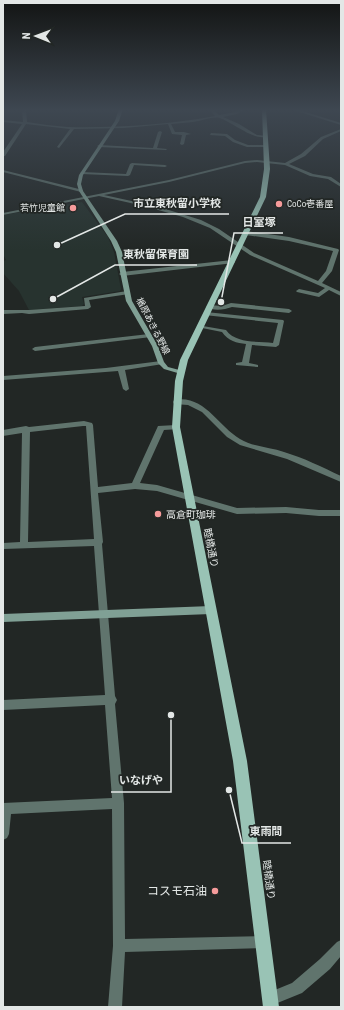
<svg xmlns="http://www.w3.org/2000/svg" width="344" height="1010" font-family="'Roboto Condensed','Noto Sans JP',sans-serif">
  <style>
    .built { fill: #27332f }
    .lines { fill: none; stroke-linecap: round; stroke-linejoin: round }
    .street { fill: #60746d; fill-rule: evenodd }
    .secondary { fill: #80a095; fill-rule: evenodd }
    .primary { fill: #99c3b5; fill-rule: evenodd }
    .poi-dot { fill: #f59b9b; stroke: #222725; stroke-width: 1.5 }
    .labels { text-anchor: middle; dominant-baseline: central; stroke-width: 3.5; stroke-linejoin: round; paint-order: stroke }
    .far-poi-label { font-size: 9px; fill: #e3e7e6; stroke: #222725; text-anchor: start }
    .far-street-label { font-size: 9px; fill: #e3e7e6; stroke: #222725 }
    .poi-label { font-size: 10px; fill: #e3e7e6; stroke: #222725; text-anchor: start }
    .street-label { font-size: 10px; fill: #e3e7e6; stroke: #222725 }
    .near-poi-label { font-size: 12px; fill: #e3e7e6; stroke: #222725; text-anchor: end }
    .leader { fill: none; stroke: #e3e7e6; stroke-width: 1.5 }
    .callout-dot { fill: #e3e7e6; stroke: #222725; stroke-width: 1.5 }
    .callout-label { font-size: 11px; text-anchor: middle; font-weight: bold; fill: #e3e7e6; stroke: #222725; stroke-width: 3.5; stroke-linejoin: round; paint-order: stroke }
  </style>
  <rect width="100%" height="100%" fill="#222725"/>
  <!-- built -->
  <path class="built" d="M82 202 108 237 114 252 121 289 120 291 82 297 84 304 82 306 29 310 19 291 3 273V261L6 260 3 254V215Z"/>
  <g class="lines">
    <!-- street -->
    <path class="street" d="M22 109H26L27 122C40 124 54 126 67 127 115 128 168 125 215 116L209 109H213L219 115 235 112 240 109H245L237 114 223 117 239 124 257 135 268 136C255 142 234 123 220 118 213 116 201 121 193 122 186 123 179 123 171 124L175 132H184L191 134 186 135 184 144 182 145 180 144 182 135 172 134 168 124 124 128 74 129 59 148 57 147 70 129 26 124 5 156H3V152L22 124 3 122V120L23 122Z
      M290 109H296L341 123V125Z
      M341 129V131L323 139 305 156 289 164 313 174 331 177 341 184V187L328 179 310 176 285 165 257 162 245 163 169 182 104 195 159 207 201 220 219 229 254 253 318 281 326 271 333 251 289 241 246 235 243 233 246 231 289 237 338 249 339 250 332 271 322 283 341 292V296L329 290 319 297 297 292 296 291 299 289 318 293 325 288 250 255 210 228 183 217 144 206 99 196 3 215V213L169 180 245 161 257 160 285 163 301 154 321 137Z
      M160 131 162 132 157 148 167 149 166 150 99 147 97 146 99 145 153 148 158 132Z
      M211 133 227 134 235 140 248 145H266L268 146 266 147H247L233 142 225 136 210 135Z
      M132 163 165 165 167 166 165 167 134 165 130 175 128 176 82 174 80 173 82 172 126 174 130 164Z
      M3 170 83 190V191L81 192 3 172Z
      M232 260 235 262 234 263 122 276 119 274 122 272Z
      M127 291 129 292V294L89 300 91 307 88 309 29 314 22 313 3 314V310H29L85 306 84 298Z
      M231 303 289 309 292 311 289 313 232 307C224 310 213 311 206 307L209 305 222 306Z
      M206 312 283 320 284 321 279 345 276 347 252 345 249 363 258 365V367L236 365V363L242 362 246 344C237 343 228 341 222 332L197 327V325L226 330C236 344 258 341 273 343L278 323 204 315 203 314Z
      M149 334 152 336 151 337 35 351 32 349 35 347Z
      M161 361 163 362V364L125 370 129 389 126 391 123 389 118 371 3 380V376L106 368Z
      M174 400C204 394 218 426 240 439 253 447 270 447 284 452 304 458 322 467 341 476V482L287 459 240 445 227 437 202 412 188 405 174 404 173 402Z
      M84 421 92 423 93 425 98 487 132 483 158 426 176 425 180 427 179 429 164 430 140 483 157 485 237 508 286 507 319 510H341V516H319L286 513 237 514 157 491 135 489 98 493 103 542 102 544 115 696 117 700 115 704 124 803 125 939 264 936 268 938 270 942 268 946 264 948 125 952 122 1007H108L113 946 112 809 11 814 9 834 7 838 3 840V803L112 798 105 705 3 710V700L105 695 94 546 3 549V543L20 542 22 433 3 436V430L26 426 29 427ZM83 426H86L94 539 28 542 30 432Z
      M341 940V956L330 969 302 993 270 1006 265 1004 263 999 265 994 292 983 320 959 337 942Z"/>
    <!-- secondary -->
    <path class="secondary" d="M119 109H123L119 121 83 175 81 184 83 191 117 241 122 252 132 301 158 346 164 362 168 367 183 371V373L181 374 164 369 158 363 152 346 126 301 116 252 111 241 79 191 77 184 79 175 115 121Z
      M211 606 214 607 216 610 214 613 211 614 3 622V614Z"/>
    <!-- primary -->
    <path class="primary" d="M262 109H266L270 169 266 197 188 360 183 381 180 427 247 761 279 1007H263L233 761 172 427 175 381 180 360 260 197 264 169Z"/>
  </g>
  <!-- sky -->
  <linearGradient id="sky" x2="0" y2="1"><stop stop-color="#131514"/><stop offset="0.44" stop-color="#3e4751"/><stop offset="1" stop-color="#3e4751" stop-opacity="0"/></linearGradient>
  <rect width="344" height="250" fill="url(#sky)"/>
  <!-- markers -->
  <g class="poi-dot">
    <circle cx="279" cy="204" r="4"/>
    <circle cx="73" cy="208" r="4"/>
    <circle cx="158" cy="514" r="4"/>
    <circle cx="215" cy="891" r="4"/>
  </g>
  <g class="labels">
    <!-- far-poi labels -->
    <g class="far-poi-label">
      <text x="287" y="204">CoCo壱番屋</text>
      <text x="65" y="208" text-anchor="end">若竹児童館</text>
    </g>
    <!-- far-street labels -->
    <g class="far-street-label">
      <text transform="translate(153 326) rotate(63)">楢原あきる野線</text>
    </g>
    <!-- poi labels -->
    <g class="poi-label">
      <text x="166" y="514">高倉町珈琲</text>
    </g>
    <!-- street labels -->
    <g class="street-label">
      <text transform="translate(211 548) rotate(79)">睦橋通り</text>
      <text transform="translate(269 880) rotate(83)">睦橋通り</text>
    </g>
    <!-- near-poi labels -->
    <g class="near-poi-label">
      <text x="207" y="891">コスモ石油</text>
    </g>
  </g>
  <!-- callouts -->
  <path class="leader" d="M57 245L125 214H229M221 302L234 233H283M53 299L115 265H197M171 715L171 792H111M229 790L242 843H291"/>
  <g class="callout-dot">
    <circle cx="57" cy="245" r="4"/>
    <circle cx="221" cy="302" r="4"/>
    <circle cx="53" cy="299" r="4"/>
    <circle cx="171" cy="715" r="4"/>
    <circle cx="229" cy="790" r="4"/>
  </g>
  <g class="callout-label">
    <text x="177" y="207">市立東秋留小学校</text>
    <text x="259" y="226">日室塚</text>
    <text x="156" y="258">東秋留保育園</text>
    <text x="141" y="784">いなげや</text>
    <text x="266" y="835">東雨間</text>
  </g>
  <!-- border -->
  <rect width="344" height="1010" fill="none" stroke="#e3e7e6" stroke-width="8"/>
  <!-- north arrow -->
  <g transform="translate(36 36) rotate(271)" stroke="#222725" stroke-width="3" paint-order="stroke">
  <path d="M0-3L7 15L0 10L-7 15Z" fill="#e3e7e6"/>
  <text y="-6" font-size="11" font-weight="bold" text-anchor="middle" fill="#e3e7e6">N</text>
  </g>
</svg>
